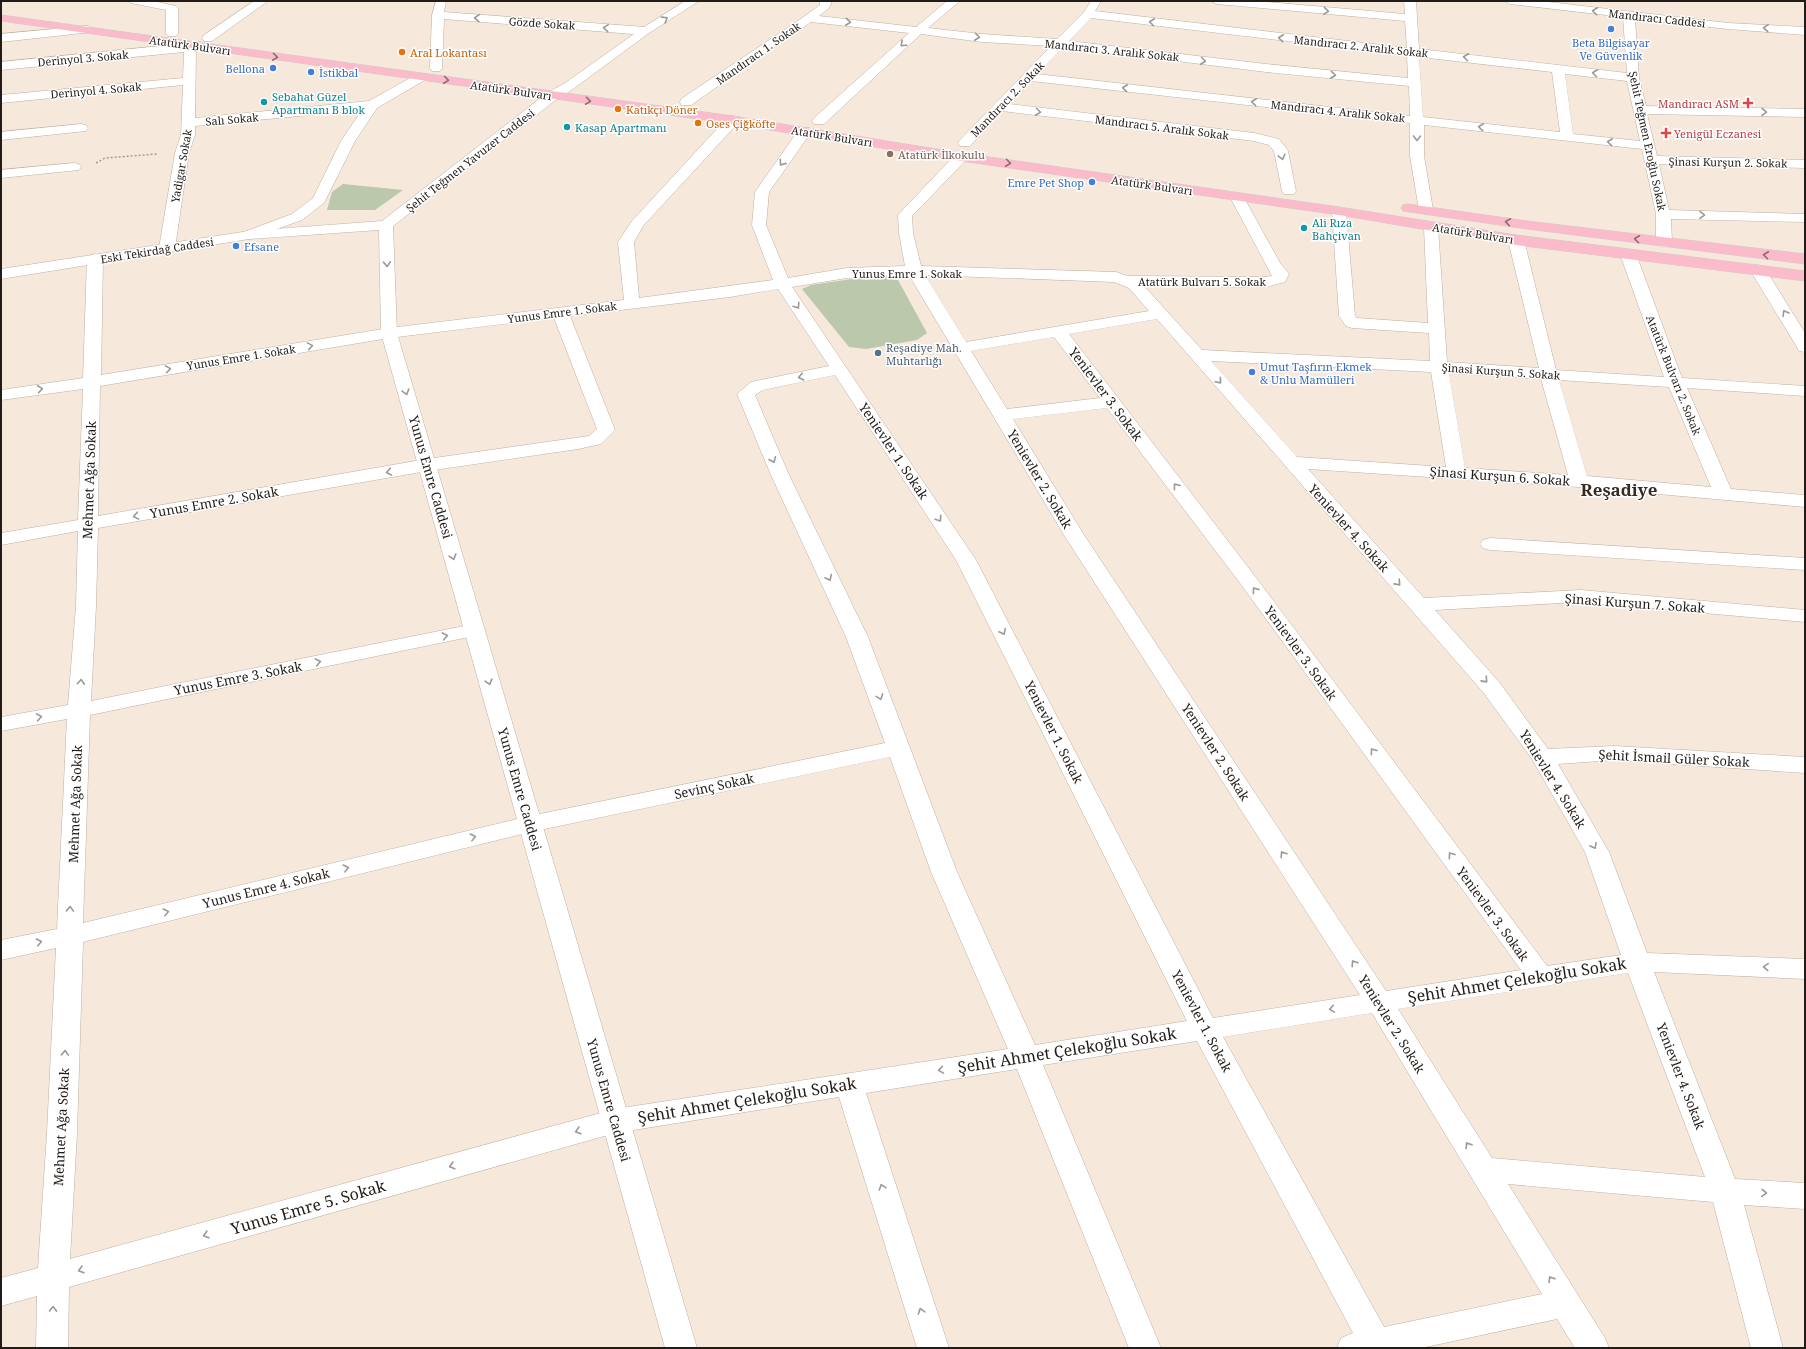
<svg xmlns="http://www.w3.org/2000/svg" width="1806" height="1349" font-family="'Noto Serif',serif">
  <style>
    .green { fill: #bbc8ac }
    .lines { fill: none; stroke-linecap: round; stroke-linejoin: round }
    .minor-casing { stroke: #bcb0a3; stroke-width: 1 }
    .tertiary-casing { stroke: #bcb0a3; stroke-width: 1 }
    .primary-casing { stroke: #cecdcc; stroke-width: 1 }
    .path { stroke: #a59b90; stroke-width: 1.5; stroke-dasharray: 2 2; stroke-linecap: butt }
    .minor { fill: #fff; fill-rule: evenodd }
    .tertiary { fill: #fff; fill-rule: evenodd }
    .primary { fill: #fbbbca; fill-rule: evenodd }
    .oneway { stroke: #9b9997 }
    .oneway2 { stroke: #8e6c70 }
    .shop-dot { fill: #3f7fe0; stroke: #fff; stroke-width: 1.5 }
    .food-dot { fill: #e8710a; stroke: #fff; stroke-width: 1.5 }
    .culture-dot { fill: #0f9aa8; stroke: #fff; stroke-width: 1.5 }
    .health-dot { fill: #e0444e; stroke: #fff; stroke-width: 1.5 }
    .education-dot { fill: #8d6e63; stroke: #fff; stroke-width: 1.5 }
    .service-dot { fill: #5c6f8a; stroke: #fff; stroke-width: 1.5 }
    .labels { text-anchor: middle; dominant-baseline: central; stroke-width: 3; stroke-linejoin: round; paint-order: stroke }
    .far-street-label { font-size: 11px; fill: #211c17; stroke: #fff }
    .far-shop-label { font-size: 11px; fill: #366cbe; stroke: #fff; text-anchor: start }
    .far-food-label { font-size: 11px; fill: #c56008; stroke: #fff; text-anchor: start }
    .far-culture-label { font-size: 11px; fill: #0d838f; stroke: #fff; text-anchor: start }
    .far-health-label { font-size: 11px; fill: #be3a42; stroke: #fff; text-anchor: end }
    .far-education-label { font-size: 11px; fill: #785e54; stroke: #fff; text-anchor: start }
    .far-service-label { font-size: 11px; fill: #4e5e75; stroke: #fff; text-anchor: start }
    .street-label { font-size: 13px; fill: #211c17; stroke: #fff }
    .near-street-label { font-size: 16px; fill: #211c17; stroke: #fff }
    .district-label { font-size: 17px; font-weight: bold; fill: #352b20; stroke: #fff }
  </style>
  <rect width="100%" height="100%" fill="#f6e9db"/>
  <!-- green -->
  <path class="green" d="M343 184 403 190 375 210H327L332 192Z
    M879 275 898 280 927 333 917 340 866 349 849 347 802 289 811 285Z"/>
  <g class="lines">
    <!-- minor casing -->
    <g class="minor-casing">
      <path id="minor" d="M129 1H153L176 6 178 8V34L176 36H168L166 34V10L131 3Z
        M254 1H268L212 41H204L202 38 204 35Z
        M436 1H446L444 12 645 27 651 31 645 35 444 19 442 68 440 71H432L430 68 432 15Z
        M820 1H832L829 8 819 16 916 27 947 1H960L928 28 982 34 1057 39 1084 12 1091 1H1101L1095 11 1407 48 1405 21 1217 4 1211 1H1256L1405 14 1404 1H1416L1419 49 1627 73 1623 17 1510 4 1504 1H1540L1728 23 1805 27V35L1728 29 1635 19 1639 78 1646 106 1805 109V117L1647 114 1657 156 1805 160V168L1659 164 1669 210 1805 214V222L1671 219 1672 242 1669 245 1664 247 1659 245 1656 242V214L1642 149 1424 125V156L1433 210 1431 213 1426 214 1421 213 1419 210 1410 156V123L1031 81 1009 104 1254 133 1279 139 1286 148 1288 151 1296 191 1294 194H1284L1282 191 1274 151 1269 145 1254 141 1002 111 970 146H960L958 143 960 140 1051 46 982 42 921 34 824 124H814L812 121 814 118 909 33 811 22 691 105H681L680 102 681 99 805 16 820 5ZM1091 18 1407 55 1408 78 1266 64 1069 41ZM1063 47 1266 72 1409 86 1410 116 1037 74ZM1419 57 1552 72 1560 132 1423 117ZM1565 74 1627 81 1640 141 1573 134Z
        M88 26 94 30 92 32 1 42V34Z
        M201 42 205 43 207 46 205 49 196 51 195 118 369 101 417 74H425L427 77 425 80 377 108 355 141 324 203 302 220 249 239 244 238 242 235 244 232 292 214 313 198 341 141 362 110 195 126V135L189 153 175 248 172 251 167 253 162 251 159 248 175 153 181 135 183 85 1 103V95L183 78 184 52 1 70V62Z
        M733 116 738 117 740 120 738 123 643 226 634 242 639 298 773 280 752 225 755 192 800 128H810L812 131 769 192 766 225 788 278 847 268 905 266 899 233 898 215 956 154H966L968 157 966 160 912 216 913 233 921 266 1116 272 1128 276 1266 277 1272 276 1230 197 1232 194H1242L1280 263 1289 274 1285 282 1266 287 1144 286 1202 350 1430 361 1429 333 1352 328 1346 326 1339 316 1332 211 1334 208 1339 207 1344 208 1346 211 1355 316 1357 318 1428 323 1424 227 1426 224 1431 223 1436 224 1438 227 1447 362 1539 368 1508 240 1511 237 1516 235 1521 237 1524 240 1556 370 1664 377 1620 254 1623 251 1628 249 1633 251 1636 254 1682 378 1805 386V396L1687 388 1731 489 1805 495V507L1579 487 1308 469 1424 598 1581 590 1805 610V622L1581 602 1435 610 1499 682 1548 749 1614 746 1805 757V773L1614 760 1558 764 1609 852 1647 953 1805 959V979L1654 972 1735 1179 1805 1183V1209L1744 1205 1783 1348H1751L1713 1202 1508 1184 1605 1338 1609 1348H1575L1557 1319 1421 1348H1337L1341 1338 1353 1333 1197 1041 1043 1065 1161 1348H1129L1017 1069 866 1093 949 1348H917L839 1097 615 1133 69 1287 68 1348H36L37 1296 1 1306V1278L38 1268 47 1133 56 948 1 960V940L57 929 67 719 1 731V717L68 705 76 606 78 531 1 545V533L78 520 83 389 1 400V390L83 378 87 259 90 256 95 254 100 256 103 259 101 375 389 328 624 300 618 242 632 221 728 117ZM909 275 1064 535 1360 995 1213 1018 976 560 792 287 847 278ZM925 275 1114 282 1129 288 1149 311 966 342ZM778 289 829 366 751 382 737 394 771 475 846 637 885 743 530 816 83 923 90 715 474 636 482 635 485 630 482 625 474 624 91 701 96 606 98 528 427 471 578 449 601 444 615 430 570 316 730 297ZM554 318 597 429 589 436 427 459 98 516 100 386 389 338ZM1157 319 1483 692 1532 759 1585 852 1621 955 1547 966 1254 575 1069 334ZM1054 337 1100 398 1007 409 971 351ZM1211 361 1431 372 1446 467 1297 457ZM1449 373 1541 379 1568 475 1465 468ZM835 375 956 560 1187 1021 1035 1045 957 872 868 637 789 475 755 395 763 390ZM1559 380 1669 387 1711 487 1587 476ZM1107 408 1240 583 1521 970 1386 991 1084 535 1013 419ZM890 757 931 872 1008 1049 615 1109 70 1259 77 1133 83 942 530 832ZM1628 973 1705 1177 1492 1158 1398 1009ZM1372 1013 1542 1294 1384 1327 1223 1037Z
        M81 124 86 125 88 128 86 131 1 140V132Z
        M74 163 79 164 81 167 79 170 1 178V170Z
        M1758 265 1763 267 1766 270 1805 333V352L1799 351 1797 347 1750 270 1753 267Z
        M1490 538 1805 558V570L1490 550 1483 548 1480 544 1483 540Z"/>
    </g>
    <!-- tertiary casing -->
    <g class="tertiary-casing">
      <path id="tertiary" d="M685 1H699L649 33 573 89 557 99 393 226 397 333 697 1348H665L381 333 379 230 249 239 1 279V269L249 231 382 221 547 93 565 83 641 29Z"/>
    </g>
    <!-- primary casing -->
    <g class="primary-casing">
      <path id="primary" d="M1 15 733 116 961 153 1339 207 1516 235 1805 271V281L1516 245 1339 215 961 161 733 124 1 21Z
        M1408 204 1527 221 1805 254V264L1527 229 1403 211 1401 208 1403 205Z"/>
    </g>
    <!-- path -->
    <path class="path" d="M96 163 105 158 157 154"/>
    <!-- minor -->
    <use href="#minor" class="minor"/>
    <!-- tertiary -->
    <use href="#tertiary" class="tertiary"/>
    <!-- primary -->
    <use href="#primary" class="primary"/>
  </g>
  <!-- one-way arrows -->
  <defs><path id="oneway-chevron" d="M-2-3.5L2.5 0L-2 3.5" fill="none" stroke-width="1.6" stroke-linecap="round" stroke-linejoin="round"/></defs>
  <g class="oneway">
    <use href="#oneway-chevron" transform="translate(1326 11) rotate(5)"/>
    <use href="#oneway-chevron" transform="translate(1595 11) rotate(-173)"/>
    <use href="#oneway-chevron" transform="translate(477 18) rotate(-176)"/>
    <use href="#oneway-chevron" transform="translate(665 19) rotate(-32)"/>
    <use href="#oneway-chevron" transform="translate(848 22) rotate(6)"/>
    <use href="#oneway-chevron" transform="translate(1152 22) rotate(-173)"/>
    <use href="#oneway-chevron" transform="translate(606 28) rotate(-175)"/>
    <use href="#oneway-chevron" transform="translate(1766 28) rotate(-176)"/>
    <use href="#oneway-chevron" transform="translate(977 37) rotate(7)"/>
    <use href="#oneway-chevron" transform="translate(1281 38) rotate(-174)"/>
    <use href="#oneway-chevron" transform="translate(903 44) rotate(138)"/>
    <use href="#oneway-chevron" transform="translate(1466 57) rotate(-173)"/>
    <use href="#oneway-chevron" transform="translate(1203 61) rotate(7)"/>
    <use href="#oneway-chevron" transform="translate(1595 73) rotate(-173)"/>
    <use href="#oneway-chevron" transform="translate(1333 75) rotate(6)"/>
    <use href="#oneway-chevron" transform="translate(1125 88) rotate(-174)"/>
    <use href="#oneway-chevron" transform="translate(1254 102) rotate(-174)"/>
    <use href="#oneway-chevron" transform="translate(1038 112) rotate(7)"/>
    <use href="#oneway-chevron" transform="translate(1764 112) rotate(1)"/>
    <use href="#oneway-chevron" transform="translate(1481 127) rotate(-174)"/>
    <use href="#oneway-chevron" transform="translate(1417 138) rotate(91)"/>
    <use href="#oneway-chevron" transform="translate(1610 142) rotate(-174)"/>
    <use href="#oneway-chevron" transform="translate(1282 157) rotate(76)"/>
    <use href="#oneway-chevron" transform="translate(782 163) rotate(125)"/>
    <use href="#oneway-chevron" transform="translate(1702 215) rotate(1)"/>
    <use href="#oneway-chevron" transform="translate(387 264) rotate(88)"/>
    <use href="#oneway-chevron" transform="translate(797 306) rotate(56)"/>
    <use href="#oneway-chevron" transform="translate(1785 313) rotate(-121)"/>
    <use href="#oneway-chevron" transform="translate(310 346) rotate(-9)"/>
    <use href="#oneway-chevron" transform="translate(168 369) rotate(-9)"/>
    <use href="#oneway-chevron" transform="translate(801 377) rotate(168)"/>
    <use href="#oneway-chevron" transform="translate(1219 381) rotate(49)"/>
    <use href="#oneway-chevron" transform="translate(40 389) rotate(-8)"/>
    <use href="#oneway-chevron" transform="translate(406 392) rotate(74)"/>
    <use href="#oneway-chevron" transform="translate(773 460) rotate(67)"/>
    <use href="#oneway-chevron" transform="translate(389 472) rotate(170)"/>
    <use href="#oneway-chevron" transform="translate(1176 486) rotate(-127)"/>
    <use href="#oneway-chevron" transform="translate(136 516) rotate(170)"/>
    <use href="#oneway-chevron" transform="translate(939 519) rotate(56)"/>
    <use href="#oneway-chevron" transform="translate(453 557) rotate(74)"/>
    <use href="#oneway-chevron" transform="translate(829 578) rotate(64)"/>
    <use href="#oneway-chevron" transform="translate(1398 583) rotate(48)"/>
    <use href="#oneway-chevron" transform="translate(1255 590) rotate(-126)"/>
    <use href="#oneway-chevron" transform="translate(1003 632) rotate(63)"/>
    <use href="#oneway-chevron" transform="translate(445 636) rotate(-11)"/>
    <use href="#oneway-chevron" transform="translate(318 662) rotate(-11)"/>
    <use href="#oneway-chevron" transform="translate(1485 680) rotate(48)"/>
    <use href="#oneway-chevron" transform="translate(81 682) rotate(-86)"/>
    <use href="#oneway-chevron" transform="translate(489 682) rotate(74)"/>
    <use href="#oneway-chevron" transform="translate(880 697) rotate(70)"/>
    <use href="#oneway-chevron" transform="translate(39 717) rotate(-10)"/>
    <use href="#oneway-chevron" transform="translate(1373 751) rotate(-126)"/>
    <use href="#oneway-chevron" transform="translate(473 837) rotate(-14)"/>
    <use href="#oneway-chevron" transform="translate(1594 846) rotate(61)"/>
    <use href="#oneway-chevron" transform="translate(1283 854) rotate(-123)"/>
    <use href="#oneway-chevron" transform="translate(1451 855) rotate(-126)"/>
    <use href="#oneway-chevron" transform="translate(346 868) rotate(-14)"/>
    <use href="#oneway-chevron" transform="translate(70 909) rotate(-88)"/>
    <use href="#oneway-chevron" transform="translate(166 912) rotate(-14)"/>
    <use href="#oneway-chevron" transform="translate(39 942) rotate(-12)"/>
    <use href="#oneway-chevron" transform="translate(1354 963) rotate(-123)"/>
    <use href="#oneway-chevron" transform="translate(1766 967) rotate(-177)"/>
    <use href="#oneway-chevron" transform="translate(1332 1009) rotate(171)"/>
    <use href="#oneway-chevron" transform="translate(65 1053) rotate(-88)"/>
    <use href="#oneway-chevron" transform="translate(941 1070) rotate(171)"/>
    <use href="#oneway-chevron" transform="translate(578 1131) rotate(164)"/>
    <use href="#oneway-chevron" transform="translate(1468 1145) rotate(-122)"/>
    <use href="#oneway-chevron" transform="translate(452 1166) rotate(164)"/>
    <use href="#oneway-chevron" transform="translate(882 1187) rotate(-108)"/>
    <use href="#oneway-chevron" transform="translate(1764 1193) rotate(4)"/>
    <use href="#oneway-chevron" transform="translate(206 1235) rotate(164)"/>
    <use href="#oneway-chevron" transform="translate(81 1270) rotate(164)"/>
    <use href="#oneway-chevron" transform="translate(1551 1279) rotate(-122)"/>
    <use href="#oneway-chevron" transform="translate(53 1309) rotate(-89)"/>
    <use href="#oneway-chevron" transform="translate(921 1311) rotate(-108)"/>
  </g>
  <g class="oneway2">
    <use href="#oneway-chevron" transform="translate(275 57) rotate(8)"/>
    <use href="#oneway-chevron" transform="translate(446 80) rotate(8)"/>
    <use href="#oneway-chevron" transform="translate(588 101) rotate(8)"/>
    <use href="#oneway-chevron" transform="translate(1008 163) rotate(8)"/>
    <use href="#oneway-chevron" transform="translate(1508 222) rotate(-172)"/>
    <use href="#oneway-chevron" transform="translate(1637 239) rotate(-173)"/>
    <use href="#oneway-chevron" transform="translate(1766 255) rotate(-173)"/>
  </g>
  <!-- markers -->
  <g class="shop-dot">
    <circle cx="1611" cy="29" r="4"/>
    <circle cx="273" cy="68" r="4"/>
    <circle cx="311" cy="72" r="4"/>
    <circle cx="1092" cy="182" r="4"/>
    <circle cx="236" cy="246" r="4"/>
    <circle cx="1252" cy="372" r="4"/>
  </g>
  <g class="food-dot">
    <circle cx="402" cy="52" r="4"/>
    <circle cx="618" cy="109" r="4"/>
    <circle cx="698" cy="123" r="4"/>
  </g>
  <g class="culture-dot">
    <circle cx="264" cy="102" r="4"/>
    <circle cx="567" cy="127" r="4"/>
    <circle cx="1304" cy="228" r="4"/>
  </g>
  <g class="health-dot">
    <path d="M1746 97h4v4h4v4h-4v4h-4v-4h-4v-4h4z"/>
    <path d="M1664 127h4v4h4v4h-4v4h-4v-4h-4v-4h4z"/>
  </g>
  <circle class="education-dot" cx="890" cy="154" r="4"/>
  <circle class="service-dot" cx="878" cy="353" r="4"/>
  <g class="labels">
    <!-- far-street labels -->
    <g class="far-street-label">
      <text transform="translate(1657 18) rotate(6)">Mandıracı Caddesi</text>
      <text transform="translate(542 23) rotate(4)">Gözde Sokak</text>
      <text transform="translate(190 45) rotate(8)">Atatürk Bulvarı</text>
      <text transform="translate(1361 46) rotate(6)">Mandıracı 2. Aralık Sokak</text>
      <text transform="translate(1112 50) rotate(6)">Mandıracı 3. Aralık Sokak</text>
      <text transform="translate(758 53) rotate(-35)">Mandıracı 1. Sokak</text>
      <text transform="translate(83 58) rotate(-5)">Derinyol 3. Sokak</text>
      <text transform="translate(96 90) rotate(-5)">Derinyol 4. Sokak</text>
      <text transform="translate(511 90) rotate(8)">Atatürk Bulvarı</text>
      <text transform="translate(1007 99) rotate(-46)">Mandıracı 2. Sokak</text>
      <text transform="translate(1338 111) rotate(6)">Mandıracı 4. Aralık Sokak</text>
      <text transform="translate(232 119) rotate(-5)">Salı Sokak</text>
      <text transform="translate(1162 127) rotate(7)">Mandıracı 5. Aralık Sokak</text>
      <text transform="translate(832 136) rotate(9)">Atatürk Bulvarı</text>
      <text transform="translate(1648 141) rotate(78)">Şehit Teğmen Eroğlu Sokak</text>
      <text transform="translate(470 160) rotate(-38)">Şehit Teğmen Yavuzer Caddesi</text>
      <text transform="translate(1728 162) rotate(1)">Şinasi Kurşun 2. Sokak</text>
      <text transform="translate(181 166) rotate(-80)">Yadigar Sokak</text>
      <text transform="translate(1152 185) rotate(8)">Atatürk Bulvarı</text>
      <text transform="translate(1473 233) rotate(9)">Atatürk Bulvarı</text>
      <text transform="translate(157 250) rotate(-9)">Eski Tekirdağ Caddesi</text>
      <text x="907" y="273">Yunus Emre 1. Sokak</text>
      <text x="1202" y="281">Atatürk Bulvarı 5. Sokak</text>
      <text transform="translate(562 312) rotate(-7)">Yunus Emre 1. Sokak</text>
      <text transform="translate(241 357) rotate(-9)">Yunus Emre 1. Sokak</text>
      <text transform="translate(1501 371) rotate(4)">Şinasi Kurşun 5. Sokak</text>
      <text transform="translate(1674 375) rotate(68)">Atatürk Bulvarı 2. Sokak</text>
    </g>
    <!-- far-shop labels -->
    <g class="far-shop-label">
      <text x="1611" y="42" text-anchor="middle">Beta Bilgisayar<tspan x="1611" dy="13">Ve Güvenlik</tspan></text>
      <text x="265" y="68" text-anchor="end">Bellona</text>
      <text x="319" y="72">İstikbal</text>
      <text x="1084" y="182" text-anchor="end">Emre Pet Shop</text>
      <text x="244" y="246">Efsane</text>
      <text x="1260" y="366">Umut Taşfırın Ekmek<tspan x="1260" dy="13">&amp; Unlu Mamülleri</tspan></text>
    </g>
    <!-- far-food labels -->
    <g class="far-food-label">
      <text x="410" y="52">Aral Lokantası</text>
      <text x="626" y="109">Katıkçı Döner</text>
      <text x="706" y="123">Oses Çiğköfte</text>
    </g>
    <!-- far-culture labels -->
    <g class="far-culture-label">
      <text x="272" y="96">Sebahat Güzel<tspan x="272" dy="13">Apartmanı B blok</tspan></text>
      <text x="575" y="127">Kasap Apartmanı</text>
      <text x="1312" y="222">Ali Rıza<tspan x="1312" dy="13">Bahçivan</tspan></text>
    </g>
    <!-- far-health labels -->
    <g class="far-health-label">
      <text x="1739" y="103">Mandıracı ASM</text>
      <text x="1674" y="133" text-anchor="start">Yenigül Eczanesi</text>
    </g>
    <!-- far-education labels -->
    <g class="far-education-label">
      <text x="898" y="154">Atatürk İlkokulu</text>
    </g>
    <!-- far-service labels -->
    <g class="far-service-label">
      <text x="886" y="347">Reşadiye Mah.<tspan x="886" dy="13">Muhtarlığı</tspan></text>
    </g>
    <!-- street labels -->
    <g class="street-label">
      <text transform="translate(1106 394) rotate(53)">Yenievler 3. Sokak</text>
      <text transform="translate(894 451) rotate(56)">Yenievler 1. Sokak</text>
      <text transform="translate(1500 476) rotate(4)">Şinasi Kurşun 6. Sokak</text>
      <text transform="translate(431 477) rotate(74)">Yunus Emre Caddesi</text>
      <text transform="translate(1040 479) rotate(59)">Yenievler 2. Sokak</text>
      <text transform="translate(89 480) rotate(-88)">Mehmet Ağa Sokak</text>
      <text transform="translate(214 502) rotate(-10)">Yunus Emre 2. Sokak</text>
      <text transform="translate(1349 528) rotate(48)">Yenievler 4. Sokak</text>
      <text transform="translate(1635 603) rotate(4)">Şinasi Kurşun 7. Sokak</text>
      <text transform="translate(1301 653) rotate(54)">Yenievler 3. Sokak</text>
      <text transform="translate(238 678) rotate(-11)">Yunus Emre 3. Sokak</text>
      <text transform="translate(1054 732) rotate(63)">Yenievler 1. Sokak</text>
      <text transform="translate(1216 752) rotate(57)">Yenievler 2. Sokak</text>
      <text transform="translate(1674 758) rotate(3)">Şehit İsmail Güler Sokak</text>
      <text transform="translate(1553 779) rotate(58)">Yenievler 4. Sokak</text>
      <text transform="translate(714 786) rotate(-12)">Sevinç Sokak</text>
      <text transform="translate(520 789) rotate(74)">Yunus Emre Caddesi</text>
      <text transform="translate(75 804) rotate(-88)">Mehmet Ağa Sokak</text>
      <text transform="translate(266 888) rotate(-14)">Yunus Emre 4. Sokak</text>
      <text transform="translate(1493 914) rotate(54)">Yenievler 3. Sokak</text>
      <text transform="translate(1202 1021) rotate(62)">Yenievler 1. Sokak</text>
      <text transform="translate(1392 1024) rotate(58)">Yenievler 2. Sokak</text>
      <text transform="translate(1681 1076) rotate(69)">Yenievler 4. Sokak</text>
      <text transform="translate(609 1100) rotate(74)">Yunus Emre Caddesi</text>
      <text transform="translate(61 1127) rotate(-87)">Mehmet Ağa Sokak</text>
    </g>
    <!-- near-street labels -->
    <g class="near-street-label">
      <text transform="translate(1517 980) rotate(-9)">Şehit Ahmet Çelekoğlu Sokak</text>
      <text transform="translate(1067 1050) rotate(-9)">Şehit Ahmet Çelekoğlu Sokak</text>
      <text transform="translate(747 1100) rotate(-9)">Şehit Ahmet Çelekoğlu Sokak</text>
      <text transform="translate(308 1207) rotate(-16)">Yunus Emre 5. Sokak</text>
    </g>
    <!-- district labels -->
    <g class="district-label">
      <text x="1619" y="489">Reşadiye</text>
    </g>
  </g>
  <!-- border -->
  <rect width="1806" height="1349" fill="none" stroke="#211c17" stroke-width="4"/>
</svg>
